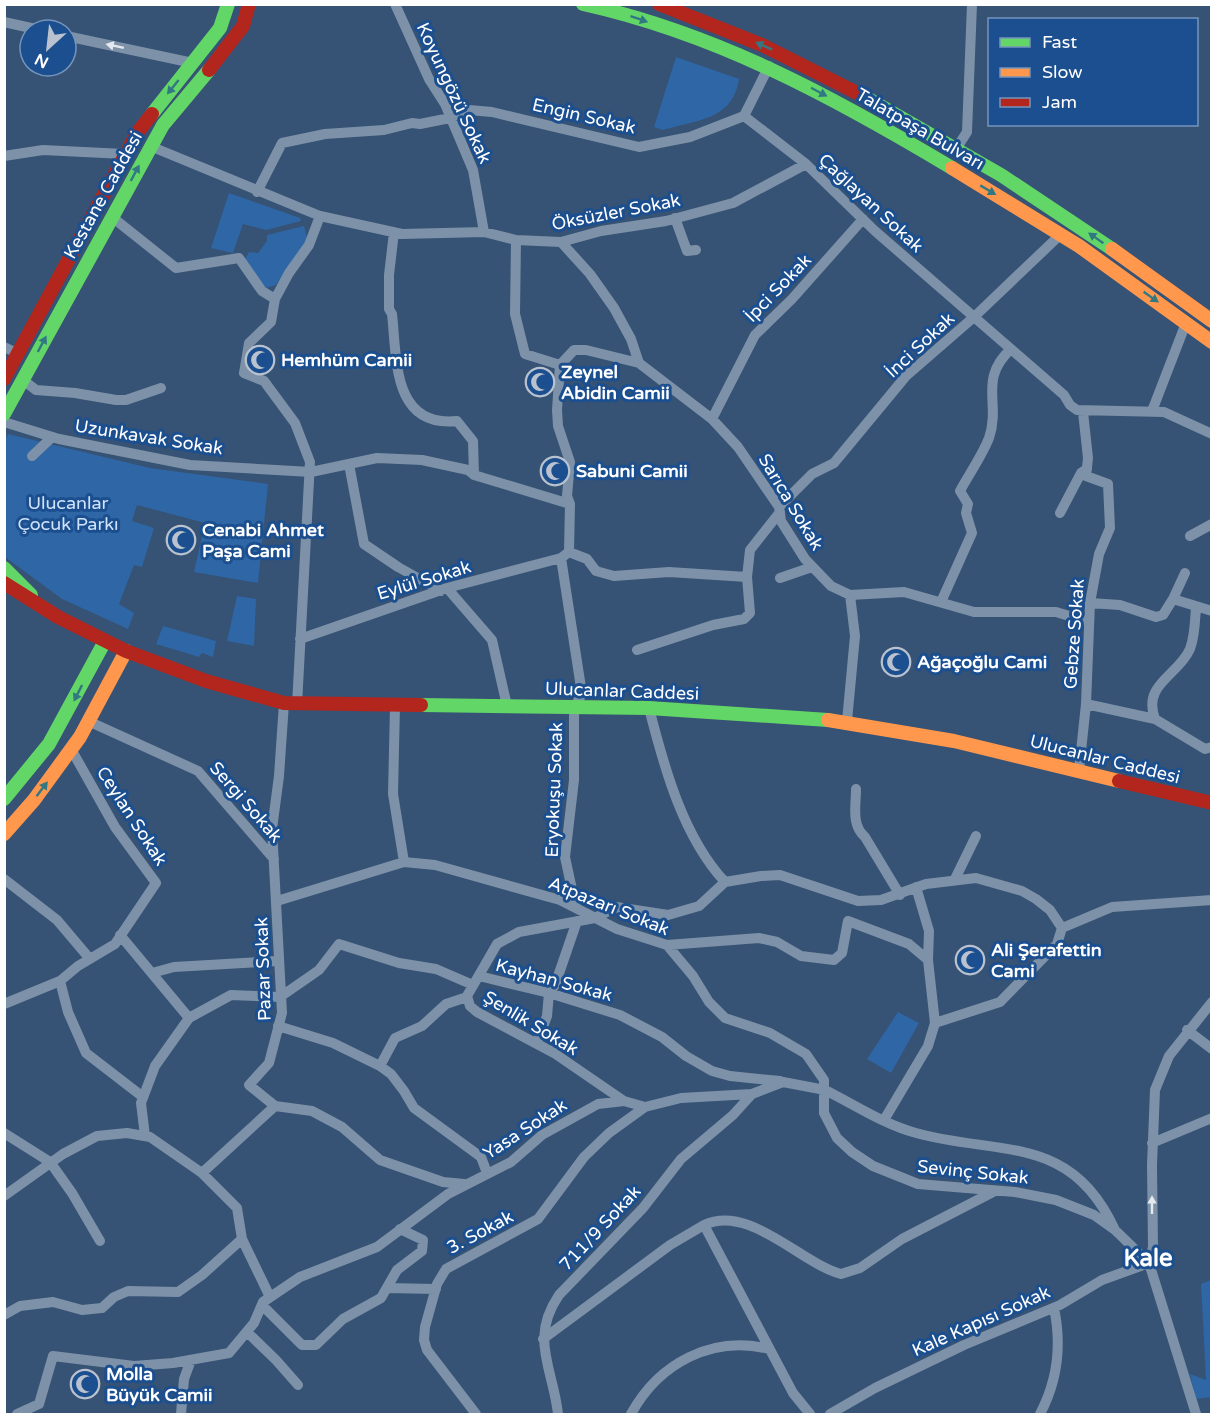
<svg xmlns="http://www.w3.org/2000/svg" width="1216" height="1419" font-family="'Varela Round',sans-serif">
  <style>
    .green { fill: #2f66a5 }
    .lines { fill: none; stroke-linecap: round; stroke-linejoin: round }
    .street { stroke: #7d92a8; stroke-width: 10 }
    .fast { stroke: #63d668; stroke-width: 14 }
    .slow { stroke: #ff974d; stroke-width: 14 }
    .jam { stroke: #b3261e; stroke-width: 14 }
    .oneway { fill: #317883 }
    .oneway2 { fill: #e5e9ee }
    .labels { text-anchor: middle; dominant-baseline: central; stroke-width: 6; stroke-linejoin: round; paint-order: stroke }
    .street-label { font-size: 18px; fill: #fff; stroke: #1b4f8f }
    .poi-label { font-size: 18px; font-weight: bold; fill: #fff; stroke: #1b4f8f; text-anchor: start }
    .park-label { font-size: 18px; fill: #cfe3fa; stroke: #1b4f8f }
    .district-label { font-size: 24px; font-weight: bold; fill: #fff; stroke: #1b4f8f }
  </style>
  <rect width="100%" height="100%" fill="#365274"/>
  <!-- green -->
  <path class="green" d="M676 57 739 79C733 120 697 120 663 130L654 127Z
    M229 193 300 218 301 221 266 230 243 224 233 253 211 248Z
    M304 226 308 241 276 285 266 288 245 259 249 252 258 253 267 241V235Z
    M8 434 150 468 268 484 258 583 194 572 205 523 137 505 132 521 154 528 142 567 134 565 119 604 134 613 128 629 62 599 5 557 4 440Z
    M237 596 256 599 254 646 227 641Z
    M163 626 216 641 213 657 202 653 199 657 156 644Z
    M898 1012 919 1023 891 1073 867 1059Z
    M1211 1280V1397L1196 1399 1190 1374 1206 1380 1201 1284Z"/>
  <g class="lines">
    <!-- street -->
    <path class="street" d="M395 4 429 79 445 104 473 170 484 232
      M4 22 40 30
      M66 36 193 63
      M744 116 806 164 875 231 1064 395 1070 405 1077 410 1164 412 1212 434
      M744 116 769 66
      M150 146 320 216 402 234 484 232 516 240 561 242 601 231 666 221 733 203 806 164
      M956 149 967 132 972 4
      M4 156 43 150 124 154
      M257 192 282 143 325 134 384 130 412 123 420 124 450 118 469 110 492 112 639 147 690 137 744 116
      M112 217 176 268 239 258 262 291 275 299
      M675 218 687 251 696 250
      M394 232 389 275V309L392 314C397 358 392 428 457 421L473 441 474 475
      M516 240 515 314 525 354 560 365 557 410 558 426 570 462 567 496 570 504 569 552 561 558 582 694 574 708V780L565 857 576 908
      M561 242 590 274 614 308 631 339 639 363 712 419 738 447 779 507 781 521 805 559 831 586 850 595 904 592 974 612H1056L1089 622
      M4 347 19 354
      M560 365 574 350H586L639 363
      M23 380 36 390 75 393 116 400H126L161 388
      M1152 411 1186 323
      M712 419 755 335 792 299 863 219
      M4 422 59 439 190 465 311 472 377 458 422 460 468 470 474 475 570 504
      M32 456 52 437
      M349 464 364 544 398 567 441 591
      M779 507 812 474 834 463 906 376 974 317 1061 234
      M1060 513 1081 473 1087 469
      M1190 536 1212 524
      M569 552 587 559 596 571 614 576 669 572 747 577 750 550 780 512
      M780 578 812 567
      M447 588 492 640 507 706
      M1173 599 1185 573
      M941 602 972 533 966 513 968 504 960 491C969 474 982 456 989 438 1001 403 978 379 1011 349
      M1090 603 1120 605 1156 617 1163 615 1173 599 1212 611
      M300 639 447 588 561 558
      M637 650 713 625 744 619 750 613 747 577
      M1086 704 1155 719 1205 749 1212 747
      M297 705 310 462 295 423 264 381 244 373 249 343 271 322 275 299 289 273 309 245 320 216
      M395 706 393 794 404 862
      M649 708C664 767 683 837 725 882
      M1155 719C1142 684 1178 676 1190 649 1195 636 1195 620 1196 607
      M88 721 198 771 274 859
      M847 721 855 636 850 595
      M1079 770 1086 704 1090 603 1099 554 1110 528 1108 484 1086 476 1088 458 1083 412
      M856 789C856 806 851 825 865 837L900 895
      M4 879 57 920 90 959
      M955 879 976 836
      M916 887 929 931 928 960 935 1023
      M277 901 404 862 435 865 560 900 617 929 667 945 693 976 709 1002 725 1018 770 1033 806 1054 824 1080V1113L837 1138 852 1152 873 1166 918 1184 1015 1192 1056 1200 1094 1215 1115 1230 1149 1263
      M120 935 189 1018
      M667 945 759 938 777 942 801 956 834 960 842 953 848 921 909 944 928 960
      M152 973 174 967 277 961
      M479 976 549 993 620 1015 662 1037 686 1056 712 1071 730 1076 780 1081
      M60 981 68 1012 86 1053 143 1097
      M4 1004 60 981 78 966 115 944 156 883 115 827 71 749
      M278 1026 333 1043 380 1066 391 1074 404 1091 414 1108 481 1157 487 1173
      M1187 1030 1212 1049
      M537 1043 547 1016 549 993 555 985 577 921
      M380 1066 395 1038 422 1026 446 1004 467 997
      M624 1101 554 1053 477 1012 470 1006 467 996 497 944 519 932 595 918 616 907 668 915 699 906 725 882 761 876 780 875 858 901 881 900 926 884 976 878 1022 891 1036 899 1050 910 1062 928
      M275 1106 249 1085 269 1063 282 1013 272 829 279 776 284 703
      M884 1120 928 1046 935 1023 1000 1002 1057 944 1062 928 1112 907 1212 900
      M4 1133 50 1162 72 1193 100 1241
      M145 1136 141 1103 155 1066 189 1018 231 995 280 997 319 970 339 944 399 963 436 969 473 985
      M1152 1143 1212 1118
      M202 1173 275 1106 312 1111 342 1127 380 1160 443 1182 464 1184
      M4 1196 63 1154 97 1136 127 1133 150 1137 202 1173 237 1208 242 1239 270 1297
      M704 1225C750 1204 800 1263 841 1274L860 1268 902 1239 993 1192
      M1149 1263 1153 1247 1152 1165 1155 1090 1169 1056 1212 1002
      M1149 1263 1196 1414
      M387 1288 436 1289
      M262 1305 302 1345H316L343 1319 381 1298 397 1270 422 1251 423 1240 400 1229
      M4 1315 20 1306 53 1302 82 1310 102 1308 114 1297 128 1291 178 1292 202 1275 242 1239
      M247 1332 276 1360 298 1385
      M543 1339 670 1245 704 1225 793 1393 810 1414
      M17 1414 39 1404 53 1356 134 1366 173 1363 229 1353 254 1323 263 1302 300 1277 377 1247 448 1194 511 1162 542 1135 598 1104 624 1101 645 1107 681 1098 752 1094 783 1082 825 1090C855 1105 885 1125 916 1133 999 1156 1071 1133 1115 1230
      M181 1414 184 1379 191 1360
      M476 1414 427 1350 424 1340 425 1327 437 1284 446 1269 538 1219 584 1157 609 1133 645 1107
      M558 1414C553 1368 529 1339 559 1295L643 1208 681 1159 733 1115 752 1094
      M631 1414C659 1363 712 1335 769 1349
      M830 1414 875 1388 964 1345 1060 1305 1102 1280 1149 1263
      M1040 1414C1058 1380 1062 1346 1054 1308"/>
    <!-- fast -->
    <path class="fast" d="M583 4C718 34 835 98 952 168
      M865 97 1001 175 1112 249
      M152 114 220 28 228 4
      M4 414 163 125 209 70
      M4 568 31 595
      M421 705 649 708 828 720
      M4 799 49 744 105 641"/>
    <!-- slow -->
    <path class="slow" d="M952 168 1079 246 1212 342
      M1112 249 1212 321
      M828 720 954 741 1119 781
      M4 834 34 800 80 737 126 651"/>
    <!-- jam -->
    <path class="jam" d="M659 4 762 45 865 97
      M209 70 243 26 249 4
      M4 379 137 133 152 114
      M4 583 58 617 126 651 206 681 284 703 421 705
      M1119 781 1212 803"/>
  </g>
  <!-- one-way arrows -->
  <defs><path id="oneway-solid" d="M-6-.8H1V-3.2L6.5 0L1 3.2V.8H-6Z" transform="scale(1.5)"/></defs>
  <g class="oneway">
    <use href="#oneway-solid" transform="translate(639 19) rotate(19)"/>
    <use href="#oneway-solid" transform="translate(764 46) rotate(-156)"/>
    <use href="#oneway-solid" transform="translate(173 87) rotate(129)"/>
    <use href="#oneway-solid" transform="translate(819 92) rotate(28)"/>
    <use href="#oneway-solid" transform="translate(135 173) rotate(-62)"/>
    <use href="#oneway-solid" transform="translate(988 190) rotate(31)"/>
    <use href="#oneway-solid" transform="translate(1096 238) rotate(-145)"/>
    <use href="#oneway-solid" transform="translate(1151 297) rotate(35)"/>
    <use href="#oneway-solid" transform="translate(42 344) rotate(-62)"/>
    <use href="#oneway-solid" transform="translate(78 693) rotate(117)"/>
    <use href="#oneway-solid" transform="translate(42 789) rotate(-53)"/>
  </g>
  <g class="oneway2">
    <use href="#oneway-solid" transform="translate(115 46) rotate(-168)"/>
    <use href="#oneway-solid" transform="translate(1152 1205) rotate(-90)"/>
  </g>
  <!-- icons -->
  <defs>
    <g id="mosque-ring" transform="scale(1.5)"><circle r="9.5" fill="#1b4f8f" stroke="#b9c2ce" stroke-width="1.5"/><path d="M3.5-4.9A6 6 0 1 0 3.5 4.9A5 5 0 1 1 3.5-4.9Z" fill="#b9c2ce"/></g>
  </defs>
  <g fill-rule="evenodd">
    <use href="#mosque-ring" x="260" y="360"/>
    <use href="#mosque-ring" x="540" y="382"/>
    <use href="#mosque-ring" x="555" y="471"/>
    <use href="#mosque-ring" x="181" y="540"/>
    <use href="#mosque-ring" x="896" y="662"/>
    <use href="#mosque-ring" x="970" y="960"/>
    <use href="#mosque-ring" x="85" y="1384"/>
  </g>
  <g class="labels">
    <!-- street labels -->
    <g class="street-label">
      <text transform="translate(454 93) rotate(65)">Koyungözü Sokak</text>
      <text transform="translate(584 116) rotate(13)">Engin Sokak</text>
      <text transform="translate(920 129) rotate(30)">Talatpaşa Bulvarı</text>
      <text transform="translate(103 195) rotate(-61)">Kestane Caddesi</text>
      <text transform="translate(871 203) rotate(43)">Çağlayan Sokak</text>
      <text transform="translate(616 212) rotate(-11)">Öksüzler Sokak</text>
      <text transform="translate(778 288) rotate(-46)">İpci Sokak</text>
      <text transform="translate(920 345) rotate(-43)">İnci Sokak</text>
      <text transform="translate(149 437) rotate(9)">Uzunkavak Sokak</text>
      <text transform="translate(791 502) rotate(59)">Sarıca Sokak</text>
      <text transform="translate(424 580) rotate(-17)">Eylül Sokak</text>
      <text transform="translate(1074 634) rotate(-86)">Gebze Sokak</text>
      <text transform="translate(622 691) rotate(2)">Ulucanlar Caddesi</text>
      <text transform="translate(1105 759) rotate(14)">Ulucanlar Caddesi</text>
      <text transform="translate(554 790) rotate(-88)">Eryokuşu Sokak</text>
      <text transform="translate(246 802) rotate(49)">Sergi Sokak</text>
      <text transform="translate(132 816) rotate(57)">Ceylan Sokak</text>
      <text transform="translate(609 906) rotate(22)">Atpazarı Sokak</text>
      <text transform="translate(263 969) rotate(-92)">Pazar Sokak</text>
      <text transform="translate(554 980) rotate(15)">Kayhan Sokak</text>
      <text transform="translate(531 1023) rotate(31)">Şenlik Sokak</text>
      <text transform="translate(525 1129) rotate(-33)">Yasa Sokak</text>
      <text transform="translate(973 1172) rotate(6)">Sevinç Sokak</text>
      <text transform="translate(600 1228) rotate(-47)">711/9 Sokak</text>
      <text transform="translate(480 1232) rotate(-28)">3. Sokak</text>
      <text transform="translate(981 1321) rotate(-24)">Kale Kapısı Sokak</text>
    </g>
    <!-- poi labels -->
    <g class="poi-label">
      <text x="281" y="360">Hemhüm Camii</text>
      <text x="561" y="372">Zeynel<tspan x="561" dy="21">Abidin Camii</tspan></text>
      <text x="576" y="471">Sabuni Camii</text>
      <text x="202" y="530">Cenabi Ahmet<tspan x="202" dy="21">Paşa Cami</tspan></text>
      <text x="917" y="662">Ağaçoğlu Cami</text>
      <text x="991" y="950">Ali Şerafettin<tspan x="991" dy="21">Cami</tspan></text>
      <text x="106" y="1374">Molla<tspan x="106" dy="21">Büyük Camii</tspan></text>
    </g>
    <!-- park labels -->
    <g class="park-label">
      <text x="68" y="503">Ulucanlar<tspan x="68" dy="21">Çocuk Parkı</tspan></text>
    </g>
    <!-- district labels -->
    <g class="district-label">
      <text x="1148" y="1258">Kale</text>
    </g>
  </g>
  <!-- border -->
  <rect width="1216" height="1419" fill="none" stroke="#ffffff" stroke-width="12"/>
  <!-- legend -->
  <rect x="988" y="18" width="210" height="108" fill="#1b4f8f" stroke="#7695bc" stroke-width="1.5"/>
  <rect x="1000" y="38" width="30" height="9" fill="#63d668" stroke="#7695bc" stroke-width="1.5"/>
  <text x="1042" y="48" font-size="18" fill="#ffffff">Fast</text>
  <rect x="1000" y="68" width="30" height="9" fill="#ff974d" stroke="#7695bc" stroke-width="1.5"/>
  <text x="1042" y="78" font-size="18" fill="#ffffff">Slow</text>
  <rect x="1000" y="98" width="30" height="9" fill="#b3261e" stroke="#7695bc" stroke-width="1.5"/>
  <text x="1042" y="108" font-size="18" fill="#ffffff">Jam</text>
  <!-- north arrow -->
  <g transform="translate(48 48) rotate(207)"><circle r="28" fill="#1b4f8f" stroke="#7695bc" stroke-width="1.5"/>
  <path d="M0-4.5L10 22L0 15L-10 22Z" fill="#b9c2ce"/>
  <text y="-9" font-size="16" font-weight="bold" text-anchor="middle" fill="#ffffff">N</text>
  </g>
</svg>
